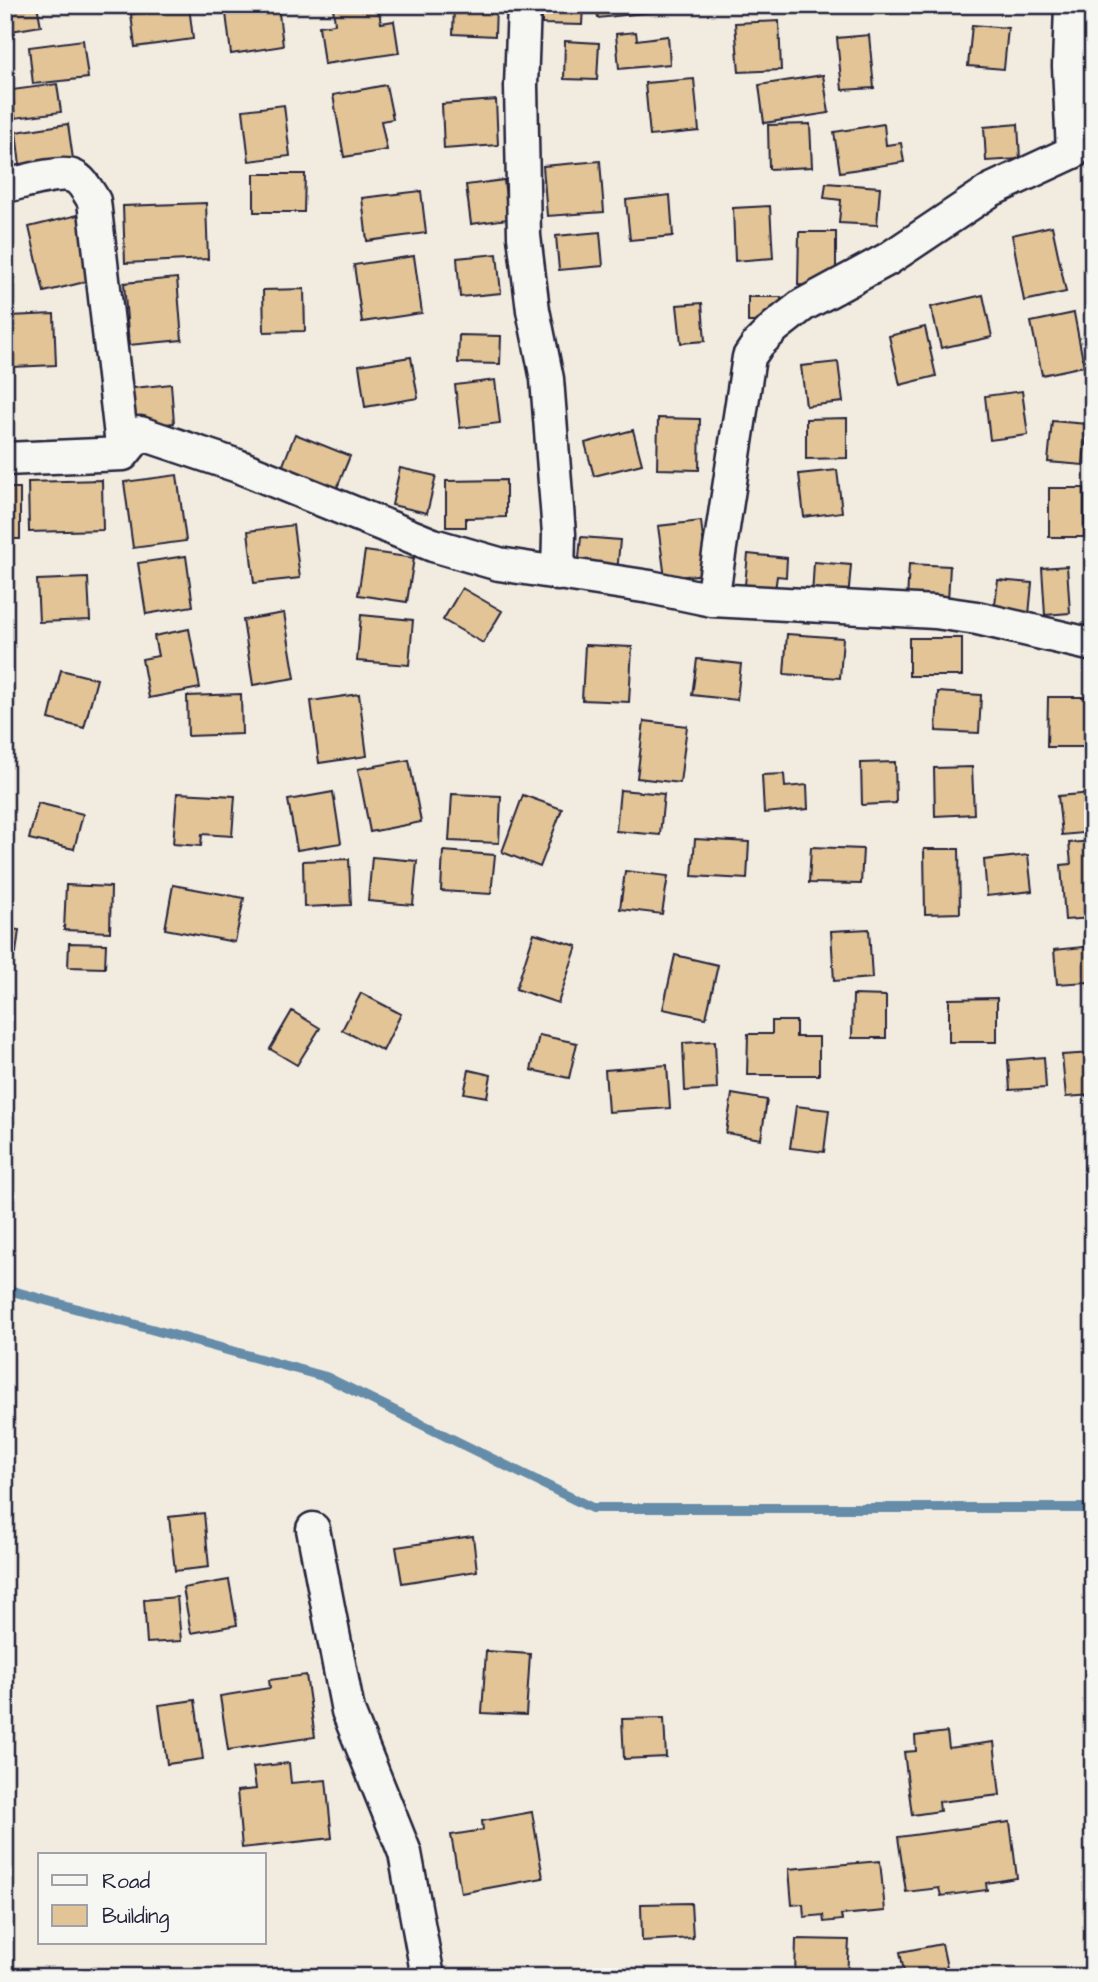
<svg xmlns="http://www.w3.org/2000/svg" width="1098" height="1982" font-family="'Architects Daughter',sans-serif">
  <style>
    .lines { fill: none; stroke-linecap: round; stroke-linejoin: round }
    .stream { stroke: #658ca9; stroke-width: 10 }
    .building { fill: #e2c496; stroke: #22223b; stroke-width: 2 }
    .minor-casing { stroke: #22223b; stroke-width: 37 }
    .minor { stroke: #f6f6f2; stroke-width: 32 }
  </style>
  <rect width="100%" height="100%" fill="#f2ece0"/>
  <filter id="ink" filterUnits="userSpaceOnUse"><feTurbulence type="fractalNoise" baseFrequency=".0143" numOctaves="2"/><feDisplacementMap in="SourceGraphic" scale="14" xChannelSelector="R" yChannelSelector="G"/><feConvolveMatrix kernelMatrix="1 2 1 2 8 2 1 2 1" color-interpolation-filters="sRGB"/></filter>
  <g filter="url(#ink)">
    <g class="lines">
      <!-- stream -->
      <path class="stream" d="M5 1289 326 1377 592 1508H1093"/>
    </g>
    <!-- building -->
    <path class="building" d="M5 5H37L41 26 5 32Z
      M225 5H278L283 46 231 54Z
      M348 5H378L381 23 394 21 399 53 324 64 319 26 335 24 333 7Z
      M454 5H496L495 36 453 34Z
      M542 5H583L582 25 542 24Z
      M596 5H661V11L598 18Z
      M740 5H778V8L740 10Z
      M847 5H900V7L848 8Z
      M189 6 193 39 135 47 131 14Z
      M779 21 781 70 739 72 735 23Z
      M972 25 1008 28 1004 69 968 66Z
      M636 32 637 40 668 36 670 64 619 69 616 34Z
      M869 35 874 88 842 90 837 38Z
      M83 40 88 78 33 84 29 47Z
      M565 41 599 43 597 80 564 79Z
      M1093 45V69L1081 55Z
      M823 75 829 113 764 123 759 85Z
      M694 79 699 131 650 136 645 83Z
      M57 84 61 112 15 118 12 90Z
      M386 85 393 119 381 121 387 150 344 157 333 95Z
      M496 100 498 145 444 149 442 104Z
      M284 105 290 156 249 161 243 110Z
      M68 124 74 166 21 174 16 132Z
      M810 124 812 167 769 169 768 125Z
      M884 124 886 145 901 143 904 162 840 172 834 132Z
      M1018 124 1020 159 986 161 984 127Z
      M600 161 604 212 547 216 543 166Z
      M254 174H305L304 212H254Z
      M504 180 508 219 471 224 466 185Z
      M826 183 880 187 877 225 839 223 841 200 824 198Z
      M421 191 426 233 367 241 362 198Z
      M670 195 673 236 630 240 626 200Z
      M206 203 208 259 125 263 123 206Z
      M770 206 773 258 735 261 733 208Z
      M78 215 93 280 44 292 29 227Z
      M1052 226 1066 292 1024 301 1012 235Z
      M600 232 603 266 559 270 556 236Z
      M799 232H836V286L798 285Z
      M497 254 501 293 460 297 457 258Z
      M414 256 422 313 362 322 354 265Z
      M177 278 182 340 129 345 124 283Z
      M304 289 305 331 264 332 263 290Z
      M983 295 992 337 941 348 931 307Z
      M748 297H781V322H748Z
      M702 303 705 341 681 343 677 305Z
      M1074 313 1084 366 1042 375 1031 322Z
      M54 314 56 365 12 367 9 316Z
      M925 327 936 376 900 385 889 336Z
      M459 335 501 336 500 364 458 363Z
      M411 357 418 398 365 407 359 365Z
      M838 362 843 402 806 406 801 366Z
      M495 380 500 423 460 428 455 385Z
      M171 384 174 423 129 428 125 389Z
      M1022 391 1028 435 990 440 985 396Z
      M658 418 700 419 699 470 657 469Z
      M847 418V458L806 459V419Z
      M1052 421 1087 424 1083 465 1048 462Z
      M633 430 642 464 594 476 585 443Z
      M295 434 350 456 332 500 278 478Z
      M400 468 436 476 427 513 392 505Z
      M837 470 842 512 804 517 799 474Z
      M177 475 186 541 133 548 124 482Z
      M102 480 103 530 29 532 28 482Z
      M506 480V517L466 518V527H446V481Z
      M5 488H20V539H5Z
      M1049 488H1084V537H1049Z
      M701 521 707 574 665 578 658 526Z
      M293 525 300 578 254 583 248 531Z
      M581 537 620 540 617 573 578 569Z
      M365 551 414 558 407 602 358 595Z
      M748 554 787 558 786 577 777 576 774 597 744 595Z
      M186 556 193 606 146 614 138 563Z
      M814 562 851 565 848 599 812 597Z
      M909 564 950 566 948 601 907 600Z
      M1067 566 1070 613 1045 615 1042 568Z
      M88 578 90 620 39 622 37 580Z
      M998 580 1032 583 1029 615 994 612Z
      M462 588 502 611 483 643 443 620Z
      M284 613 295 678 253 685 243 620Z
      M361 615 413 620 409 665 357 661Z
      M189 629 200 688 149 698 142 659 158 656 154 636Z
      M787 634 843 638 840 678 784 674Z
      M909 638H962V676H909Z
      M585 645 632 647 629 702 582 700Z
      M697 659 741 664 737 700 692 695Z
      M61 670 97 679 84 728 49 719Z
      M938 692 981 695 979 733 936 731Z
      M241 694 242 734 188 736 187 696Z
      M359 694 367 756 319 763 311 701Z
      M1048 697H1091L1090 747H1047Z
      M644 721 687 726 680 783 637 778Z
      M409 760 421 822 370 832 358 769Z
      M895 762 896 803 862 805 861 763Z
      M972 767 974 814 935 816 934 768Z
      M784 774 785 787 807 785 808 809 764 813 762 775Z
      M620 790 664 794 660 835 616 831Z
      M333 792 341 843 297 850 288 800Z
      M177 793 235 796 232 836 202 834 201 846 173 844Z
      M1093 793V832L1062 835 1058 796Z
      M452 794 501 796 499 843 449 841Z
      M523 795 562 809 540 867 502 852Z
      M38 803 83 814 74 849 29 839Z
      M695 839 749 842 747 879 692 876Z
      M1093 841V918L1065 920 1061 865 1071 864 1069 843Z
      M811 847 863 849 861 884 809 883Z
      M924 849H959L960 913 925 914Z
      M443 851 495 855 491 894 441 891Z
      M1028 855 1032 891 987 896 984 860Z
      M372 857 417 861 413 905 368 901Z
      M349 859 351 905 304 907 303 861Z
      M5 867 12 869 5 892Z
      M625 871 668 876 662 914 620 909Z
      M66 885 111 887 110 932 64 930Z
      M173 885 244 898 235 942 165 929Z
      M5 928 19 930 16 953 5 952Z
      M869 929 872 978 834 981 831 931Z
      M534 933 577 946 558 1003 516 989Z
      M69 943 106 944 105 968 68 967Z
      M1093 946V1004H1090L1088 982 1057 984 1054 950Z
      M675 955 718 965 706 1018 663 1009Z
      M361 993 401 1014 383 1051 342 1030Z
      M853 995 886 996V1038H852Z
      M997 998V1042H949V999Z
      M292 1011 320 1028 297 1065 270 1049Z
      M772 1021H796V1037H819V1075H747L748 1034H772Z
      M539 1035 577 1043 569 1078 531 1070Z
      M715 1041 717 1089 685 1091 683 1043Z
      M1093 1053V1095L1066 1097 1062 1055Z
      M1044 1057 1046 1088 1010 1090 1008 1060Z
      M667 1065 670 1108 608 1112 605 1070Z
      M469 1070 491 1075 487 1097 464 1093Z
      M732 1094 767 1100 761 1139 726 1133Z
      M796 1106 829 1110 824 1152 790 1148Z
      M204 1513 209 1567 175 1571 169 1517Z
      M473 1536 477 1571 402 1583 396 1547Z
      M229 1580 237 1625 191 1633 183 1588Z
      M177 1597 181 1641 147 1643 144 1600Z
      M486 1651 530 1654 526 1715 482 1713Z
      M306 1675 315 1737 228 1750 220 1696 270 1688 269 1680Z
      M195 1700 203 1759 167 1764 159 1705Z
      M664 1718 666 1757 624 1759 622 1719Z
      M947 1732 949 1748 994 1742 1000 1795 939 1802 940 1811 912 1815 904 1752 916 1751 915 1736Z
      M289 1763 291 1783 326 1780 332 1838 242 1848 237 1791 256 1789 253 1767Z
      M532 1812 543 1878 461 1893 451 1835 483 1830 482 1821Z
      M1010 1822 1017 1878 986 1883 987 1890 941 1896 939 1888 906 1892 898 1837Z
      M880 1861 885 1911 841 1915 842 1920 824 1922 823 1915 804 1917 803 1904 792 1905 789 1869Z
      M691 1903 693 1938 642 1941 641 1904Z
      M796 1939 849 1940 847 1977H795Z
      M942 1944 949 1977H905L900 1952Z"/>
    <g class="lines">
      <!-- minor casing -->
      <g class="minor-casing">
        <path id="minor" d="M524 5 521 86 524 236 533 310 547 379 559 534 558 574
          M1071 5 1069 66 1073 152
          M5 186C20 183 59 171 72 176 82 179 89 193 94 201L123 454
          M5 459 123 454 140 433 238 466 433 545 499 564 650 587 712 600 935 612 977 618 1093 645
          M712 600 749 357 758 344 775 327 803 305 888 259 991 190 1073 152 1093 121
          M313 1529 348 1711 405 1853 428 1977"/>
      </g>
      <!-- minor -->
      <use href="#minor" class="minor"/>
    </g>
  </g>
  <!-- margin -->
  <rect width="1098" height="1982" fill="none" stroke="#f6f6f2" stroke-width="28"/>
  <rect x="14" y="14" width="1070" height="1954" fill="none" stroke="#22223b" stroke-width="2.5" filter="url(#ink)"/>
  <!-- legend -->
  <rect x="38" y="1853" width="228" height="91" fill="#f6f6f2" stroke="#a1a1a9" stroke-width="2"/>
  <rect x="52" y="1875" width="35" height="10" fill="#f6f6f2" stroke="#a1a1a9" stroke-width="2"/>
  <text x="102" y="1888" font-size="21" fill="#22223b">Road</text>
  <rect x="52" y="1905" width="35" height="21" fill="#e2c496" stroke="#a1a1a9" stroke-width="2"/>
  <text x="102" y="1923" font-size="21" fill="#22223b">Building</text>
</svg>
